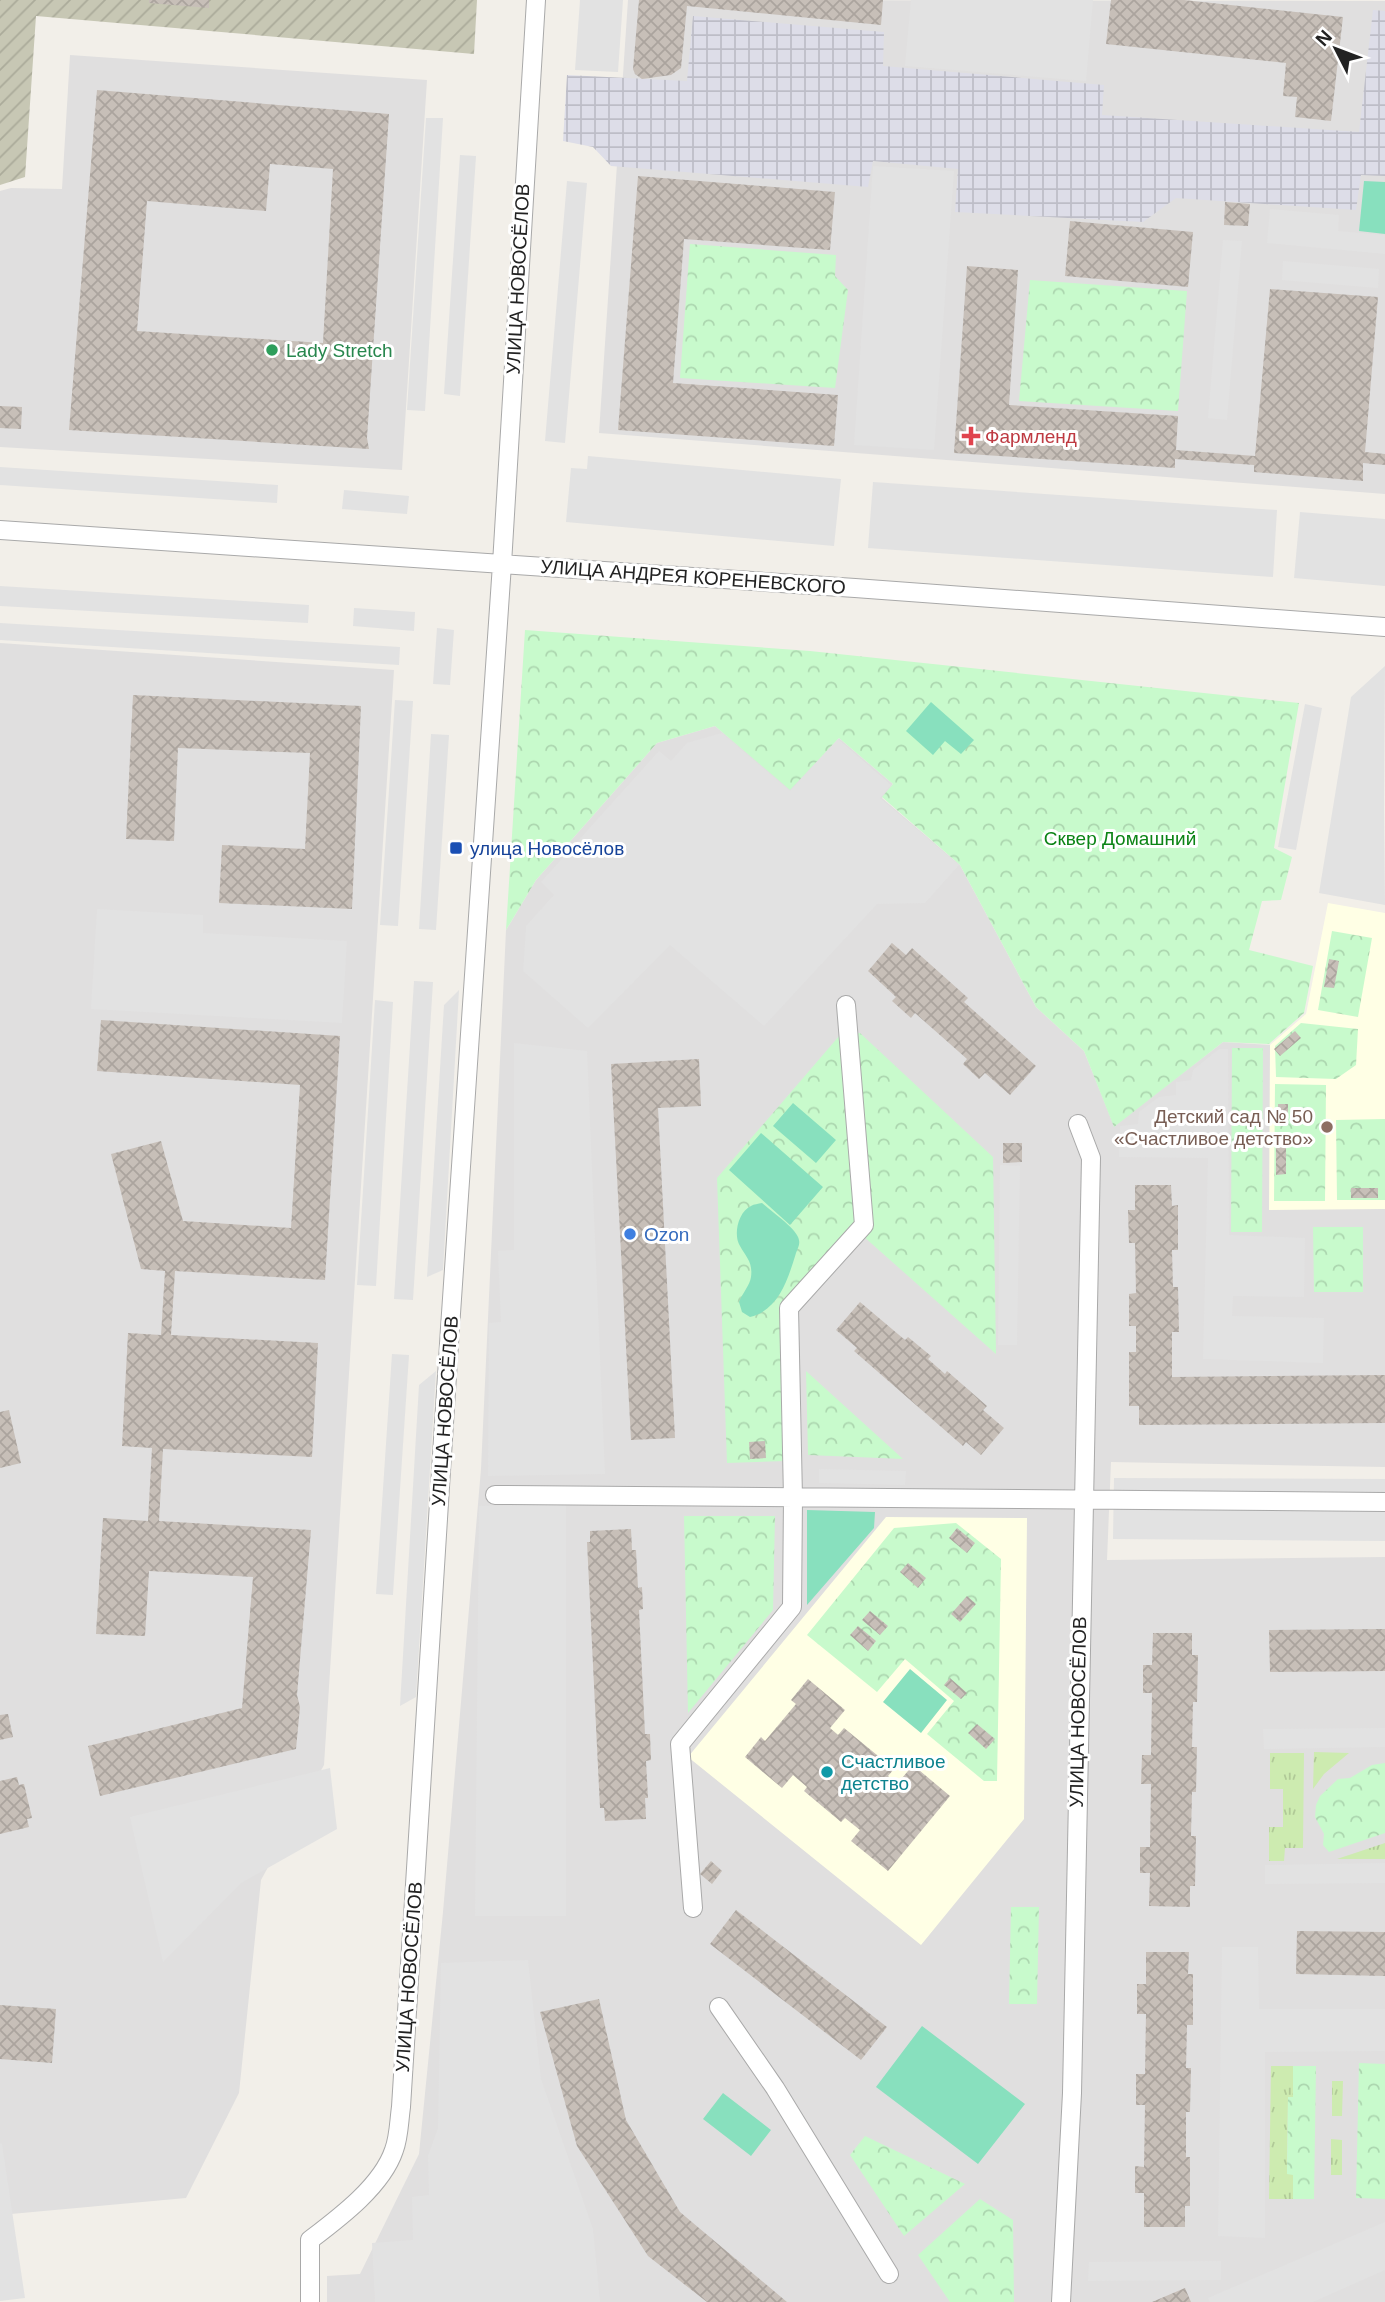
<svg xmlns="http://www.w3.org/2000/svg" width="1385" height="2302" font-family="Helvetica,sans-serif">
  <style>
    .residential { fill: #e0dfdf }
    .education { fill: #ffffe5 }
    .construction { fill: url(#construction-furrows) }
    .grass { fill: url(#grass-tufts) }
    .park { fill: url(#park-crowns) }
    .pitch { fill: #88e0be }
    .parking { fill: #e2e2e2 }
    .plaza { fill: url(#plaza-grid) }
    .building { fill: url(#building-cross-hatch); fill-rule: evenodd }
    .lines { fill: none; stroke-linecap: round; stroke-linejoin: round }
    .street-casing { stroke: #a9a9a9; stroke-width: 20 }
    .street { stroke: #fff; stroke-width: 18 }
    .leisure-dot { fill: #2e9e5b; stroke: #fff; stroke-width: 2.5 }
    .health-dot { fill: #e0444e; stroke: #fff; stroke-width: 2.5 }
    .transit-dot { fill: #1a4fb4; stroke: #fff; stroke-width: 2.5 }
    .education-dot { fill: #8d6e63; stroke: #fff; stroke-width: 2.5 }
    .shop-dot { fill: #3f7fe0; stroke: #fff; stroke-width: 2.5 }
    .culture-dot { fill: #0f9aa8; stroke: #fff; stroke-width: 2.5 }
    .labels { text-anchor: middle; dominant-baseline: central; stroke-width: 6; stroke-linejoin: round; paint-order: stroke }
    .street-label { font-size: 19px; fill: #222; stroke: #fff }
    .leisure-label { font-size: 19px; fill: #27864d; stroke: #fff; text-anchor: start }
    .health-label { font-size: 19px; fill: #be3a42; stroke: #fff; text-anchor: start }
    .park-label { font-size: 19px; fill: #0c8416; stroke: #fff }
    .transit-label { font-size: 19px; fill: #164399; stroke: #fff; text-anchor: start }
    .education-label { font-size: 19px; fill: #785e54; stroke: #fff; text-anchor: end }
    .shop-label { font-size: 19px; fill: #366cbe; stroke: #fff; text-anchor: start }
    .culture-label { font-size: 19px; fill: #0d838f; stroke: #fff; text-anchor: start }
  </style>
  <defs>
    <pattern id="construction-furrows" width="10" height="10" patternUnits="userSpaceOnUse" patternTransform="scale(1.75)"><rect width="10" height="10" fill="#c7c7b4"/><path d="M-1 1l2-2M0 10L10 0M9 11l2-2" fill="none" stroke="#abab9a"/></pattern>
    <pattern id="grass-tufts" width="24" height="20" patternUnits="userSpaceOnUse" patternTransform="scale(1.75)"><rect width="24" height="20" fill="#cdebb0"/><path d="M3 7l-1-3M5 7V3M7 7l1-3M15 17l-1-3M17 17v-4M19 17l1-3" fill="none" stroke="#b0c997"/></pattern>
    <pattern id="park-crowns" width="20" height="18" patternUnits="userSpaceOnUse" patternTransform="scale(1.75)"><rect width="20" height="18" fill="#c8facc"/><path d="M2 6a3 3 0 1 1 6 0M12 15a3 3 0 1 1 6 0" fill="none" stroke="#acd6af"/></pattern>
    <pattern id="plaza-grid" width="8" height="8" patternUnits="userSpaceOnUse" patternTransform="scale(1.75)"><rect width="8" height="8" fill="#dddde8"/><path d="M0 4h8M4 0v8" fill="none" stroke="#bdbdc7"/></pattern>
    <pattern id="building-cross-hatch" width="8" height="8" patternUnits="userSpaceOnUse" patternTransform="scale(1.75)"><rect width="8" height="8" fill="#c7bfb8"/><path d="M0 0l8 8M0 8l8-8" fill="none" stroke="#aba49e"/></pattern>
  </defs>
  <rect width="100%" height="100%" fill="#f2efe9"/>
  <!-- residential -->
  <path class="residential" d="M628 0 1385 1V494L599 433Z
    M70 55 427 80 402 470 0 447V191L11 188 62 189Z
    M0 643 394 670 324 1765 261 1880 239 2093 186 2198 0 2215Z
    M715 726 790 789 839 738 893 784 882 798 960 865 1036 1007 1084 1051 1114 1126 1223 1042 1270 1045V1209H1385V1467L1111 1462 1107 1560 1385 1557V2302H327V2276L360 2274 419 2154 443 1912 481 1469 506 930 536 880 657 743Z"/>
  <!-- education -->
  <path class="education" d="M1328 903 1385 913V1209L1269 1210 1270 1045 1306 1014Z
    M886 1517 1027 1518 1024 1819 921 1945 688 1757Z"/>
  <!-- construction -->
  <path class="construction" d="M0 0H477L474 54 36 16 25 177 0 185Z"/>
  <!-- grass -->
  <path class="grass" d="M1314 1752 1349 1753 1324 1774 1313 1789Z
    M1270 1753H1304L1303 1848H1285L1284 1861H1269V1827H1283V1789H1270Z
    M1385 1843V1859H1337Z
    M1271 2066H1293V2097L1288 2098 1287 2174H1293V2199H1269Z
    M1332 2081H1343L1342 2116H1332Z
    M1331 2139 1342 2140V2175H1331Z"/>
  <!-- park -->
  <path class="park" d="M690 244 836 255 835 276 848 290 835 388 680 378Z
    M1030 280 1187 291 1178 411 1019 401Z
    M525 630 810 651 1299 703 1274 848 1292 857 1281 900 1262 901 1249 950 1313 966 1304 1013 1269 1044 1223 1042 1114 1127 1084 1051 1036 1007 960 865 882 797 893 784 839 738 790 790 715 726 657 743 536 880 506 930Z
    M1332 931 1372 938 1358 1017 1318 1010Z
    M1301 1023 1358 1029 1356 1065 1336 1079 1276 1077 1275 1046Z
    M860 1033 993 1157 996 1354 854 1228 784 1308 785 1461 727 1463 717 1178 840 1035Z
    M1232 1048H1263L1262 1232H1231Z
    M1275 1084 1326 1085 1325 1201H1274Z
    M1385 1119V1200H1337L1336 1120Z
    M1313 1227H1363V1292H1314Z
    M806 1371 903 1459H904L808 1455Z
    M684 1516H775L773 1610 688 1713Z
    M956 1523 1001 1559 997 1781H984L927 1734 954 1701 905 1659 877 1692 807 1635 894 1528Z
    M1385 1763V1833L1329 1852 1323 1845 1324 1834 1315 1817 1316 1805 1320 1796 1338 1779 1350 1778 1372 1765Z
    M1011 1907H1039L1037 2004H1009Z
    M1359 2063 1385 2064V2199L1356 2198Z
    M1293 2066H1316L1314 2199H1293V2175L1287 2174 1288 2097H1293Z
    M865 2136 965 2184 904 2236 850 2155Z
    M980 2199 1013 2220 1014 2302H950L918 2255Z"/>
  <!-- pitch -->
  <path class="pitch" d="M1364 181 1385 182V234L1359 231Z
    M931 702 974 740 961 754 945 741 933 755 906 731Z
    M793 1103 836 1140 816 1163 773 1126Z
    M761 1133 823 1187 790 1225 729 1170Z
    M762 1203C771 1211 794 1227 798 1237 801 1244 798 1247 796 1253 788 1279 779 1310 750 1317L742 1312 739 1302C742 1294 750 1285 751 1277 753 1262 746 1257 740 1246 733 1235 738 1212 751 1206 754 1204 758 1204 762 1203Z
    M807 1510 875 1512 874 1528 807 1605Z
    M910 1669 947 1700 921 1733 883 1702Z
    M922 2026 1025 2104 978 2164 876 2087Z
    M723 2093 771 2130 751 2156 703 2119Z"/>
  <!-- parking -->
  <path class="parking" d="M580 0H623L618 72 575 70Z
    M911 0H1093L1086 81 905 66Z
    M426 118H443L425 411 407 410Z
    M460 155 476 156 460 396 444 394Z
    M873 166 954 171 934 450 854 445Z
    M567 181 587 183 565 443 545 441Z
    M1270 209 1339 215 1338 231 1385 235V254L1267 243Z
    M1223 240 1242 241 1227 420 1208 418Z
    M1283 261 1379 269 1378 288 1282 280Z
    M588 456 841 479 834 546 566 522 571 468 587 469Z
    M0 467 278 485 277 503 0 485Z
    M873 482 1277 510 1273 577 868 548Z
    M344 490 409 496 407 514 342 509Z
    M1300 512 1385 519V586L1294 578Z
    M0 586 309 605 308 623 0 606Z
    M354 608 415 612 414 631 353 626Z
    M0 623 400 647 399 665 0 640Z
    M437 628 454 630 450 685 433 684Z
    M1385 666 1384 811 1385 905 1319 893 1351 697Z
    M395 700 413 701 398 926 380 925Z
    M1305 704 1322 708 1296 850 1278 847Z
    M722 733 790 791 838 739 891 785 880 798 959 865 925 903 877 904 764 1026 670 945 588 1028 523 971 526 926 554 895 541 882 659 751 671 761 687 743Z
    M431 734 449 735 436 930 419 929Z
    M97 909 203 915V933L347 941 342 1023 91 1009Z
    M414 981 433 982 413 1300 394 1299Z
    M459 990 443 1270 427 1277 444 1005Z
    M375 1000 393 1002 376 1286 357 1285Z
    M514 1043 587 1051 605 1474 488 1476 489 1323 501 1322 498 1251 514 1250Z
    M1219 1049H1228L1229 1235 1305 1238 1304 1297 1233 1296 1232 1316 1324 1318 1323 1363 1203 1359 1208 1158 1119 1157 1120 1126 1138 1124 1139 1112 1159 1097 1176 1095V1082L1191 1080 1193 1070Z
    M1000 1165 1020 1166 1017 1345H998Z
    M392 1354 409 1355 393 1595 376 1594Z
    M436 1371 416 1697 400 1706 419 1385Z
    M819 1469 906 1471 905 1485 819 1483Z
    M1114 1478 1385 1479V1541L1113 1539Z
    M566 1504V1916H475L479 1506Z
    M1385 1728V1747L1264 1749 1263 1729Z
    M330 1768 337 1829 241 1883 163 1962 130 1817Z
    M1385 1863V1883L1265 1884V1865Z
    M1222 1947H1258L1259 2009H1385V2051L1265 2052V2238L1218 2236Z
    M528 1960 541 2079 593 2229 600 2302H375L372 2243 413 2240 412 2197 429 2195 428 2156 438 2128 441 1963Z
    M0 2143 2 2144 25 2298 0 2301Z
    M1385 2222V2270L1313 2302H1210L1208 2298Z
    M1221 2261V2280L1088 2281 1089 2262Z"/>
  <!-- plaza -->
  <path class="plaza" d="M1373 10 1385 11V176L1361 175 1356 210 1176 198 1143 222 955 212 958 169 873 161 868 187 611 166 593 147 563 141 567 75 687 81 693 16 884 32 883 66 1104 85 1102 115 1359 132Z"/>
  <!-- building -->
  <path class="building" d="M149 0H209V8L149 3Z
    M639 0H883L881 25 687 6 681 68 671 75 642 79 635 74 633 69Z
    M1111 0H1184L1343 17 1331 121 1295 117 1297 97 1283 96 1286 63 1106 44Z
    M97 90 389 114 367 438 369 449 69 430ZM270 164 333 169 323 343 137 331 147 201 266 211Z
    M638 176 835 192 830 250 684 239 673 383 838 395 834 446 618 430Z
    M1225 202 1250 204 1248 226 1224 225Z
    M1070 221 1193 232 1188 287 1065 276Z
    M967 266 1018 270 1009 405 1178 416 1176 450 1255 456 1270 289 1378 297 1365 452 1385 454V465L1363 463V481L1254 472V465L1175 459V468L954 453Z
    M0 406 22 407 21 429 0 428Z
    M133 695 361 706 352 909 219 903 222 845 305 849 310 753 178 748 174 841 126 839Z
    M892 943 906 955 912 948 968 998 964 1002 1036 1066 1010 1095 985 1073 979 1079 963 1064 967 1059 915 1013 911 1018 892 1001 896 997 868 971Z
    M1329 959 1339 961 1334 988 1324 987Z
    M101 1020 340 1036 325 1280 175 1271 171 1335 318 1343 312 1457 163 1449 159 1521 311 1530 297 1695 300 1707 296 1749 100 1796 88 1746 242 1708 253 1577 149 1571 145 1636 96 1634 103 1518 148 1521 152 1448 122 1446 128 1333 161 1335 165 1271 141 1269 111 1154 161 1141 183 1221 291 1228 300 1085 97 1071Z
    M1295 1031 1301 1038 1280 1056 1274 1049Z
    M699 1059 701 1106 658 1108 675 1438 631 1440 611 1064Z
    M1278 1104H1288V1125L1278 1126Z
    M1003 1143H1022V1162L1003 1163Z
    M1276 1147H1286V1174L1276 1175Z
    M1135 1185H1171L1172 1206 1178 1205V1250H1172L1173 1287H1178L1179 1332H1172V1377L1385 1375V1423L1139 1425V1406H1129V1352H1136V1326H1129V1294L1136 1293 1135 1243H1129L1128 1210H1135Z
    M1351 1188H1378V1198H1351Z
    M860 1302 905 1340 908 1337 931 1356 928 1359 945 1374 947 1371 987 1406 983 1410 1004 1428 981 1455 966 1442 963 1446 854 1351 857 1348 836 1330Z
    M9 1410 21 1463 0 1468V1412Z
    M765 1441 766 1458 750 1459 749 1442Z
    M957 1528 975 1543 967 1553 949 1538Z
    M631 1529 632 1550H636L638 1588 642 1587 643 1609 639 1610 645 1734H650L651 1760 646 1761 648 1798H645L646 1819 605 1821 604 1808H600L587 1542H590V1531Z
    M908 1563 926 1578 918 1588 900 1572Z
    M967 1596 976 1604 960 1622 951 1614Z
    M870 1611 888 1626 880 1635 862 1620Z
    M858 1626 876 1641 868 1651 850 1635Z
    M1385 1629V1671L1270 1672 1269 1630Z
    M1153 1633H1192V1655H1198L1197 1702H1193L1192 1747H1197L1196 1792H1192L1191 1836H1196L1195 1886H1190V1907L1149 1906 1150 1873H1140V1847H1150L1151 1784H1141L1142 1755H1151L1152 1693H1143V1665H1152Z
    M950 1678 967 1693 961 1699 944 1685Z
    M808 1679 845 1710 830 1728 838 1735 844 1728 894 1769 888 1776 897 1784 913 1765 950 1796 888 1871 851 1841 860 1830 845 1818 841 1822 804 1791 807 1787 793 1775 782 1788 745 1757 761 1737 765 1741 796 1704 791 1700Z
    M8 1714 13 1737 0 1740V1715Z
    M977 1724 995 1739 986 1749 968 1733Z
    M17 1777 19 1785 24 1784 32 1818 27 1819 29 1827 0 1834V1781Z
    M711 1861 722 1871 712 1884 700 1874Z
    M736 1910 887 2027 861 2060 710 1944Z
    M1297 1931 1385 1932V1976L1296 1974Z
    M1146 1952H1189L1188 1974H1193V2025H1187L1186 2068H1191L1190 2112H1186V2157H1190V2206H1185V2227H1144V2193H1135V2166L1144 2167 1145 2105H1136V2074H1145L1146 2014H1137V1984H1146Z
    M599 1999 626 2120 680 2212 787 2302H707L648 2256 577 2146 540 2012Z
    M0 2005 56 2009 52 2063 0 2059Z
    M1185 2288 1191 2302H1152Z"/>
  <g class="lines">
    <!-- street casing -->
    <g class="street-casing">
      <path id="street" d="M0 530 855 588 1385 627
        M495 1495 1385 1502
        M693 1908 680 1744 792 1607 793 1498 789 1308 864 1225 846 1005
        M719 2007 775 2088 889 2274
        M310 2302V2240C339 2218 382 2186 394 2150 399 2137 399 2121 401 2107L450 1328 502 564 536 0
        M1061 2302 1072 2093 1091 1158 1078 1124"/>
    </g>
    <!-- street -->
    <use href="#street" class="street"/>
  </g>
  <!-- markers -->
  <circle class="leisure-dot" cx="272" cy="350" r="7"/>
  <path class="health-dot" d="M967.5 425.5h7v7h7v7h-7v7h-7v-7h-7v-7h7z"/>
  <rect class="transit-dot" x="449" y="841" width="14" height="14" rx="3.5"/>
  <circle class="education-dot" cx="1327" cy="1127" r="7"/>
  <circle class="shop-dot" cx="630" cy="1234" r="7"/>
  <circle class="culture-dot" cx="827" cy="1772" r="7"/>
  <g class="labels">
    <!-- street labels -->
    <g class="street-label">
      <text transform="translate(518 279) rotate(-87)">УЛИЦА НОВОСЁЛОВ</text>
      <text transform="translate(693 577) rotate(4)">УЛИЦА АНДРЕЯ КОРЕНЕВСКОГО</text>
      <text transform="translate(445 1411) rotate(-86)">УЛИЦА НОВОСЁЛОВ</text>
      <text transform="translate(1078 1712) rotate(-89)">УЛИЦА НОВОСЁЛОВ</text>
      <text transform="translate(409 1977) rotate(-86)">УЛИЦА НОВОСЁЛОВ</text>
    </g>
    <!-- leisure labels -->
    <g class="leisure-label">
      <text x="286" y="350">Lady Stretch</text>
    </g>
    <!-- health labels -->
    <g class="health-label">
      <text x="985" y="436">Фармленд</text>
    </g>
    <!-- park labels -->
    <g class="park-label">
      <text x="1120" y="838">Сквер Домашний</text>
    </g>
    <!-- transit labels -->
    <g class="transit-label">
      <text x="470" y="848">улица Новосёлов</text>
    </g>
    <!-- education labels -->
    <g class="education-label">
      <text x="1313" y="1116">Детский сад № 50<tspan x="1313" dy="22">«Счастливое детство»</tspan></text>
    </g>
    <!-- shop labels -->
    <g class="shop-label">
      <text x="644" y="1234">Ozon</text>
    </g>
    <!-- culture labels -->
    <g class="culture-label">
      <text x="841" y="1761">Счастливое<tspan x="841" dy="22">детство</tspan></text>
    </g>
  </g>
  <!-- north arrow -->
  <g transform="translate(1336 49) rotate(312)" stroke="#ffffff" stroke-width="5" paint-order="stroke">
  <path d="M0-5L12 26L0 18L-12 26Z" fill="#222222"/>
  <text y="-10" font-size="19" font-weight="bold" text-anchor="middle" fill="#222222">N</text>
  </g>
</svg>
